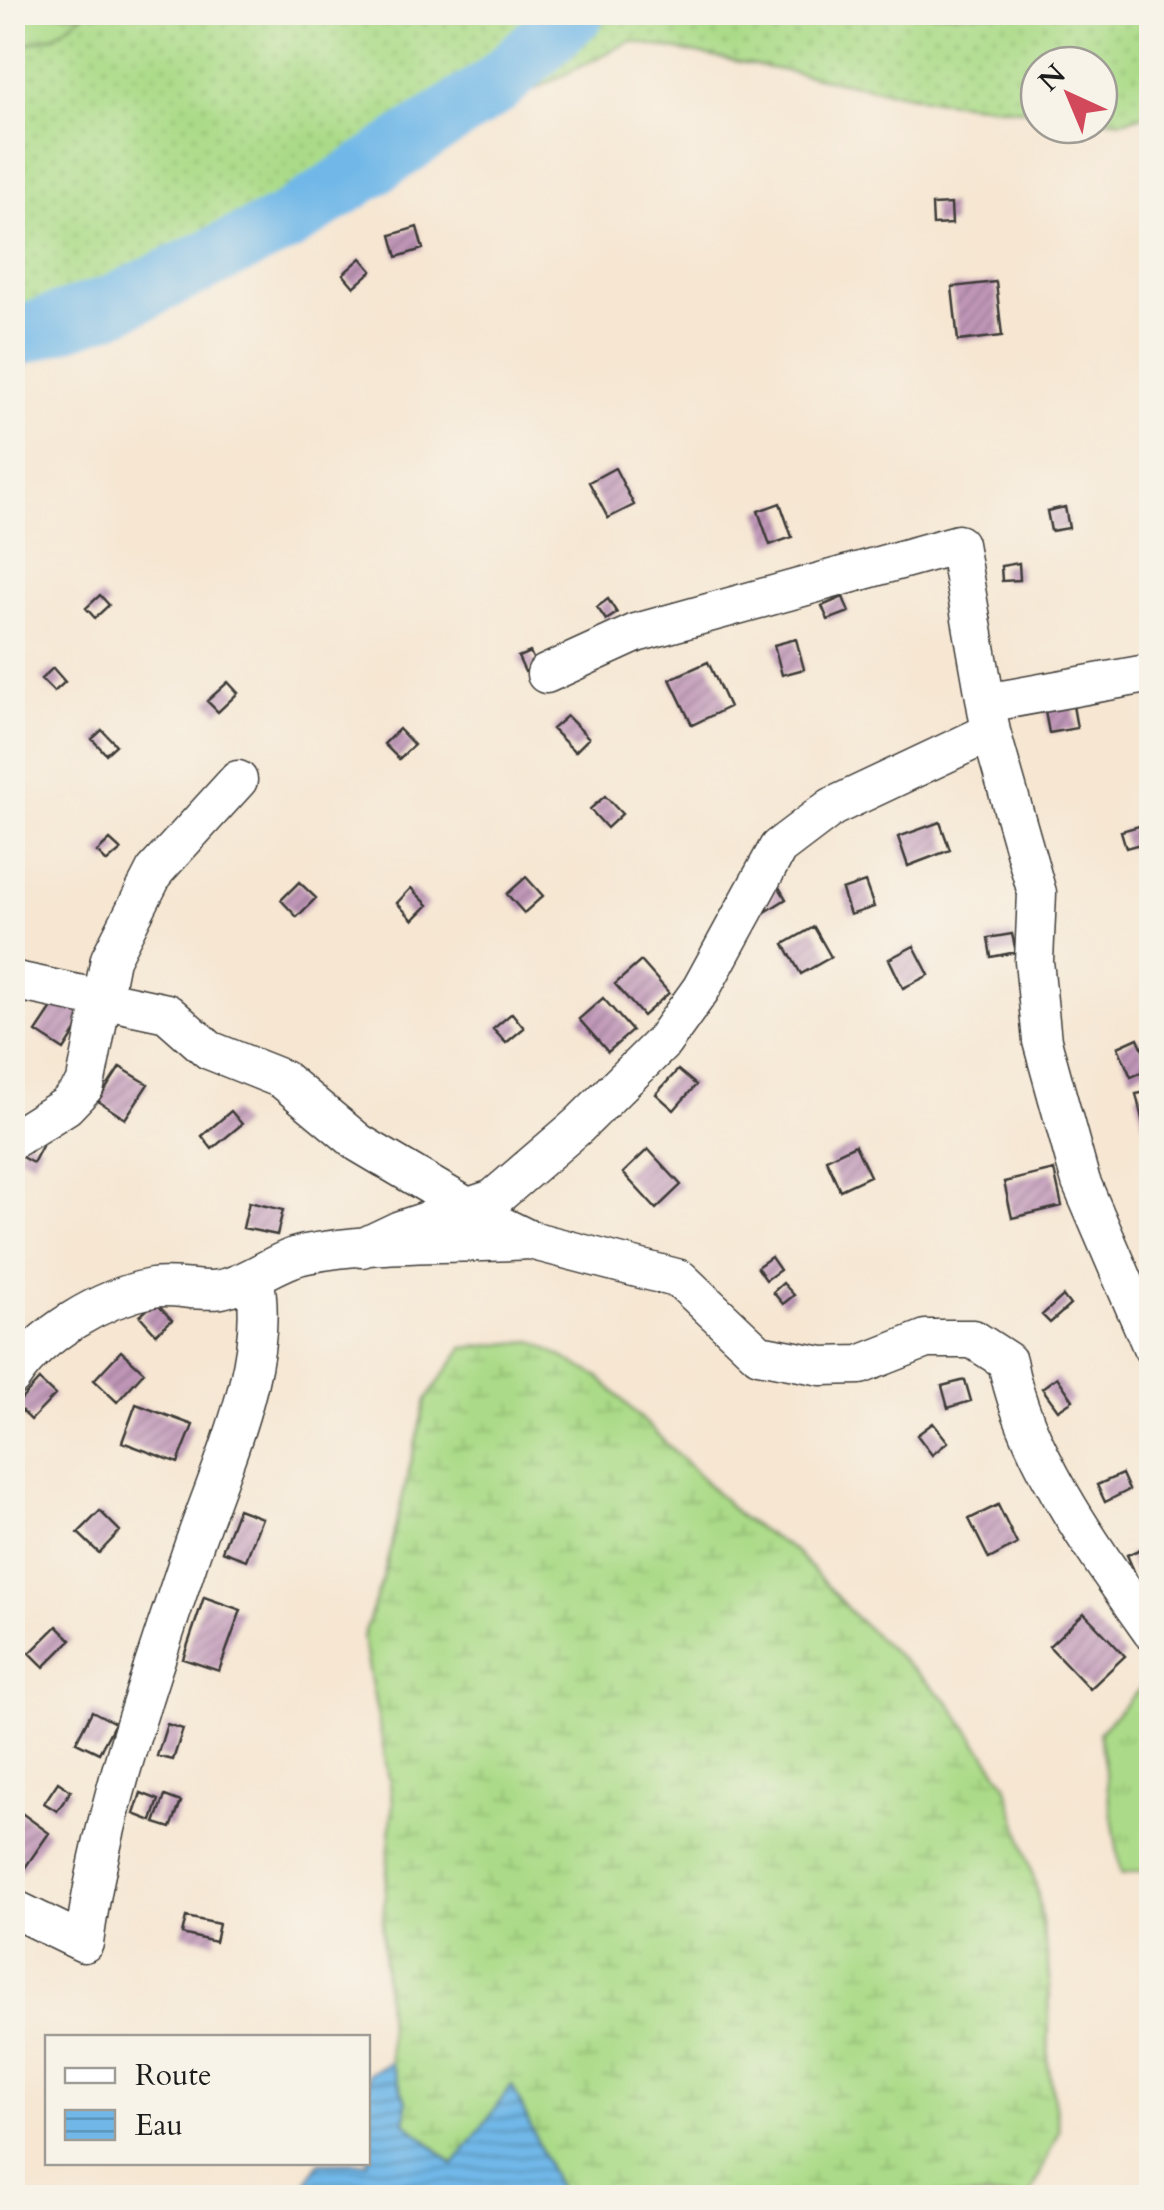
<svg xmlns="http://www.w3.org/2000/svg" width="1164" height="2210" font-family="Cardo,serif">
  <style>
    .grass { fill: url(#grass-tufts); stroke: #647c52; stroke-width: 2.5 }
    .wetland { fill: url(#wetland-marsh); stroke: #647c52; stroke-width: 2.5 }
    .garden { fill: url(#garden-dots); stroke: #647c52; stroke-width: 2.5 }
    .water { fill: url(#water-rules); stroke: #466a82; stroke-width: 2.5 }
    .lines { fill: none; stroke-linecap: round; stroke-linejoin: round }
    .river { stroke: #71b8e8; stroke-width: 60 }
    .building { fill: url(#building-hatch) }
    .minor-casing { stroke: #3d3a37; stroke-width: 41 }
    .minor { stroke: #fff; stroke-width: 38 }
  </style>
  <defs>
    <pattern id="grass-tufts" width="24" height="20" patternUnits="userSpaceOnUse" patternTransform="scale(2.5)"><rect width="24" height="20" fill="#abdb88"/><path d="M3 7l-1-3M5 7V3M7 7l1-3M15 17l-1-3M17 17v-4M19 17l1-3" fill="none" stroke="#93bb75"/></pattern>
    <pattern id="wetland-marsh" width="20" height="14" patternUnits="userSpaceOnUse" patternTransform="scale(2.5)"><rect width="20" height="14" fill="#abdb88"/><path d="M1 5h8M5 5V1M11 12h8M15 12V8" fill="none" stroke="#93bb75"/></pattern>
    <pattern id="garden-dots" width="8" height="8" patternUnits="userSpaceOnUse" patternTransform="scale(2.5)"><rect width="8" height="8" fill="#abdb88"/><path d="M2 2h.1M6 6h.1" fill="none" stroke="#93bb75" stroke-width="1.8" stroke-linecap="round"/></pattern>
    <pattern id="water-rules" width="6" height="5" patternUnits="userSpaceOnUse" patternTransform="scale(2.5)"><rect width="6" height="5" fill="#71b8e8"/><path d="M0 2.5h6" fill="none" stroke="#5c95bb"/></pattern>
    <pattern id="building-hatch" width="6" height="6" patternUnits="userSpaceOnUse" patternTransform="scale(2.5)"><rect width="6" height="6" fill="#c096b8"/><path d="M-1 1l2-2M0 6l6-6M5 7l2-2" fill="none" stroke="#9b7a95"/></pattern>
  </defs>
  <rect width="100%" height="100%" fill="#f7f3e8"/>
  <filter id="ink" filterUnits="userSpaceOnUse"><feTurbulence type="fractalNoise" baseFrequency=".01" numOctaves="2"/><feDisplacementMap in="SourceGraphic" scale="20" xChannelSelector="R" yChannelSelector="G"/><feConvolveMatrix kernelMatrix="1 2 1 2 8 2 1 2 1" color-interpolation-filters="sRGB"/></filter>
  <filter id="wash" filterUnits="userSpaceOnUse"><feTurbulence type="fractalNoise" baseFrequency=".0048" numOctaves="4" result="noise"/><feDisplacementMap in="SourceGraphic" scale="40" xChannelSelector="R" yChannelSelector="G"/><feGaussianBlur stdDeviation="2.25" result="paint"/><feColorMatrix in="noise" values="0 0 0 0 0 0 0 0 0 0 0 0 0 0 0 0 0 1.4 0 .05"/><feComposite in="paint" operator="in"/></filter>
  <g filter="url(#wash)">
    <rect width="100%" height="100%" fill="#f6e6d2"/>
    <!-- grass -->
    <path class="grass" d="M13 13H87L54 36 13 48Z
      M1151 1677V1869L1121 1874 1099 1732Z"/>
    <!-- wetland -->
    <path class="wetland" d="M533 1341 599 1377 742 1518 796 1552 856 1618 949 1702 1006 1784 1037 1890 1050 1976 1048 2063 1059 2130 1030 2197H562L512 2085 455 2165 405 2122 406 2101 390 2062 382 1930 393 1801 363 1637 383 1578 426 1400 463 1348Z"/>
    <!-- garden -->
    <path class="garden" d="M87 12 1151 13V113L1122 121 1099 118V65H1039V111L935 100 631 41 169 274 13 324V48L54 36Z"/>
    <!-- water -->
    <path class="water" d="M390 2062 406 2101 405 2122 454 2165 512 2085 562 2197H296L320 2163 368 2162V2074Z"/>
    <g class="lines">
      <!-- river -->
      <path class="river" d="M12 338 115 304 286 223 495 86 575 12"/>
    </g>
    <g id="blocks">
      <!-- building -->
      <path class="building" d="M951 204 952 224 933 225 932 205Z
        M417 227 423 249 397 257 391 235Z
        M361 258 372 271 354 287 343 274Z
        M996 282 1002 336 958 341 952 287Z
        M615 468 634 505 608 518 589 482Z
        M780 503 792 537 770 545 758 511Z
        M1065 507 1069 528 1051 531 1047 511Z
        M1019 563 1020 580 1002 581 1001 566Z
        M100 595 109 605 95 618 86 608Z
        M843 597 849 612 828 620 822 606Z
        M608 599 617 613 606 620 597 607Z
        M796 639 804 669 782 675 774 645Z
        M530 652 537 667 525 672 518 657Z
        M708 662 729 707 692 725 670 679Z
        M53 668 65 682 54 692 41 679Z
        M228 682 238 693 218 712 207 701Z
        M1072 700 1077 728 1049 733 1044 706Z
        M567 716 589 738 575 752 552 729Z
        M399 729 414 745 399 759 384 744Z
        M102 730 116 745 106 754 92 739Z
        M605 796 622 814 607 828 590 809Z
        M940 822 950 850 908 866 898 837Z
        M1146 824 1151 841 1126 848 1121 831Z
        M110 840 121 850 107 862 97 852Z
        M526 877 543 896 524 913 507 894Z
        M299 882 316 898 297 917 281 900Z
        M865 882 874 907 850 915 842 890Z
        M777 884 786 899 762 914Z
        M411 888 428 905 413 920 397 903Z
        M814 927 831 957 801 974 784 944Z
        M1012 934 1016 952 991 957 988 938Z
        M914 946 929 975 903 988 889 959Z
        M641 961 669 993 643 1016 615 984Z
        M60 996 87 1014 64 1050 36 1032Z
        M603 998 632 1031 608 1052 579 1019Z
        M512 1013 524 1028 506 1043 493 1029Z
        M1138 1038 1151 1068 1131 1077 1118 1047Z
        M120 1067 148 1084 125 1119 98 1101Z
        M678 1070 696 1085 674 1110 656 1094Z
        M1152 1091V1125L1144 1127 1136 1094Z
        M231 1111 242 1124 212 1149 202 1136Z
        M26 1138 42 1146 33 1163 18 1155Z
        M855 1145 870 1176 840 1190 826 1159Z
        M648 1149 681 1185 656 1209 623 1173Z
        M1054 1170 1062 1206 1012 1218 1004 1182Z
        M249 1202 283 1210 277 1235 243 1228Z
        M771 1257 780 1270 766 1280 757 1267Z
        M783 1283 794 1295 783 1304 773 1292Z
        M1063 1296 1070 1305 1050 1323 1042 1315Z
        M155 1302 172 1320 156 1334 140 1316Z
        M121 1351 144 1372 117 1402 94 1380Z
        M1057 1377 1073 1400 1058 1410 1042 1388Z
        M39 1380 55 1395 31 1420 16 1405Z
        M965 1380 971 1401 948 1408 942 1386Z
        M136 1404 193 1425 178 1463 122 1442Z
        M933 1423 948 1442 932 1455 917 1435Z
        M1122 1474 1129 1490 1105 1502 1097 1485Z
        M998 1505 1017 1544 989 1559 969 1519Z
        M238 1509 262 1518 246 1560 222 1551Z
        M100 1511 120 1531 99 1553 78 1533Z
        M1152 1544V1588L1143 1592 1127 1555Z
        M204 1597 241 1610 219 1671 183 1659Z
        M1084 1613 1125 1656 1090 1689 1049 1646Z
        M57 1626 71 1640 44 1667 30 1653Z
        M92 1711 115 1723 99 1753 76 1742Z
        M167 1724 183 1729 173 1760 157 1756Z
        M58 1782 71 1791 57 1811 44 1803Z
        M141 1793 159 1800 152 1821 134 1814Z
        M165 1796 181 1802 171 1828 155 1823Z
        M12 1806 49 1833 22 1872 12 1865Z
        M186 1917 219 1924 215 1942 182 1934Z"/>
    </g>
  </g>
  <g filter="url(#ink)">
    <use href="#blocks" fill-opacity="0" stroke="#3d3a37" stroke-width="2.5"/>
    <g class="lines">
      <!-- minor casing -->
      <g class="minor-casing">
        <path id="minor" d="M546 674 636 633 958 544 991 732
          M986 703 1152 673
          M12 980 167 1013 209 1050 282 1079 359 1143 489 1220 530 1240 680 1279 759 1354 822 1366 860 1365 926 1339H973L1007 1361C1024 1455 1097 1554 1152 1632
          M12 1140 66 1106 85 1086 110 959 155 871 238 780
          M362 1248 400 1230 493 1199 578 1126 663 1042 701 989 778 848 832 807 991 732 1037 893 1034 961 1042 1041 1081 1182 1152 1347
          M12 1377C40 1334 101 1298 152 1288 174 1284 199 1293 221 1289 252 1283 275 1260 306 1254 378 1240 455 1245 528 1240
          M12 1908 84 1943C101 1814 147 1686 188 1562 215 1478 273 1364 254 1277"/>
      </g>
      <!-- minor -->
      <use href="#minor" class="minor"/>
    </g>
  </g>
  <!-- margin -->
  <rect width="1164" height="2210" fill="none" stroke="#f7f3e8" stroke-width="50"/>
  <!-- legend -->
  <rect x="45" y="2035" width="325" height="130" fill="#f7f3e8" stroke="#9f9d96" stroke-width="2.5"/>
  <rect x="65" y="2068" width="50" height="15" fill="#ffffff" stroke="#9f9d96" stroke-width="2.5"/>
  <text x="135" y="2085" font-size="30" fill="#1c1c1c">Route</text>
  <rect x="65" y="2110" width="50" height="30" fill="url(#water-rules)" stroke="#9f9d96" stroke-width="2.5"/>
  <text x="135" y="2135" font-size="30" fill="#1c1c1c">Eau</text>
  <!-- north arrow -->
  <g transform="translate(1069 95) rotate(316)"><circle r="48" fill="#f7f3e8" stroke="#9f9d96" stroke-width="2.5"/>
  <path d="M0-8L18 38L0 25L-18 38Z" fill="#d1495b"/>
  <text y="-15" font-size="28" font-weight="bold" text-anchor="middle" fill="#1c1c1c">N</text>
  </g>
</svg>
